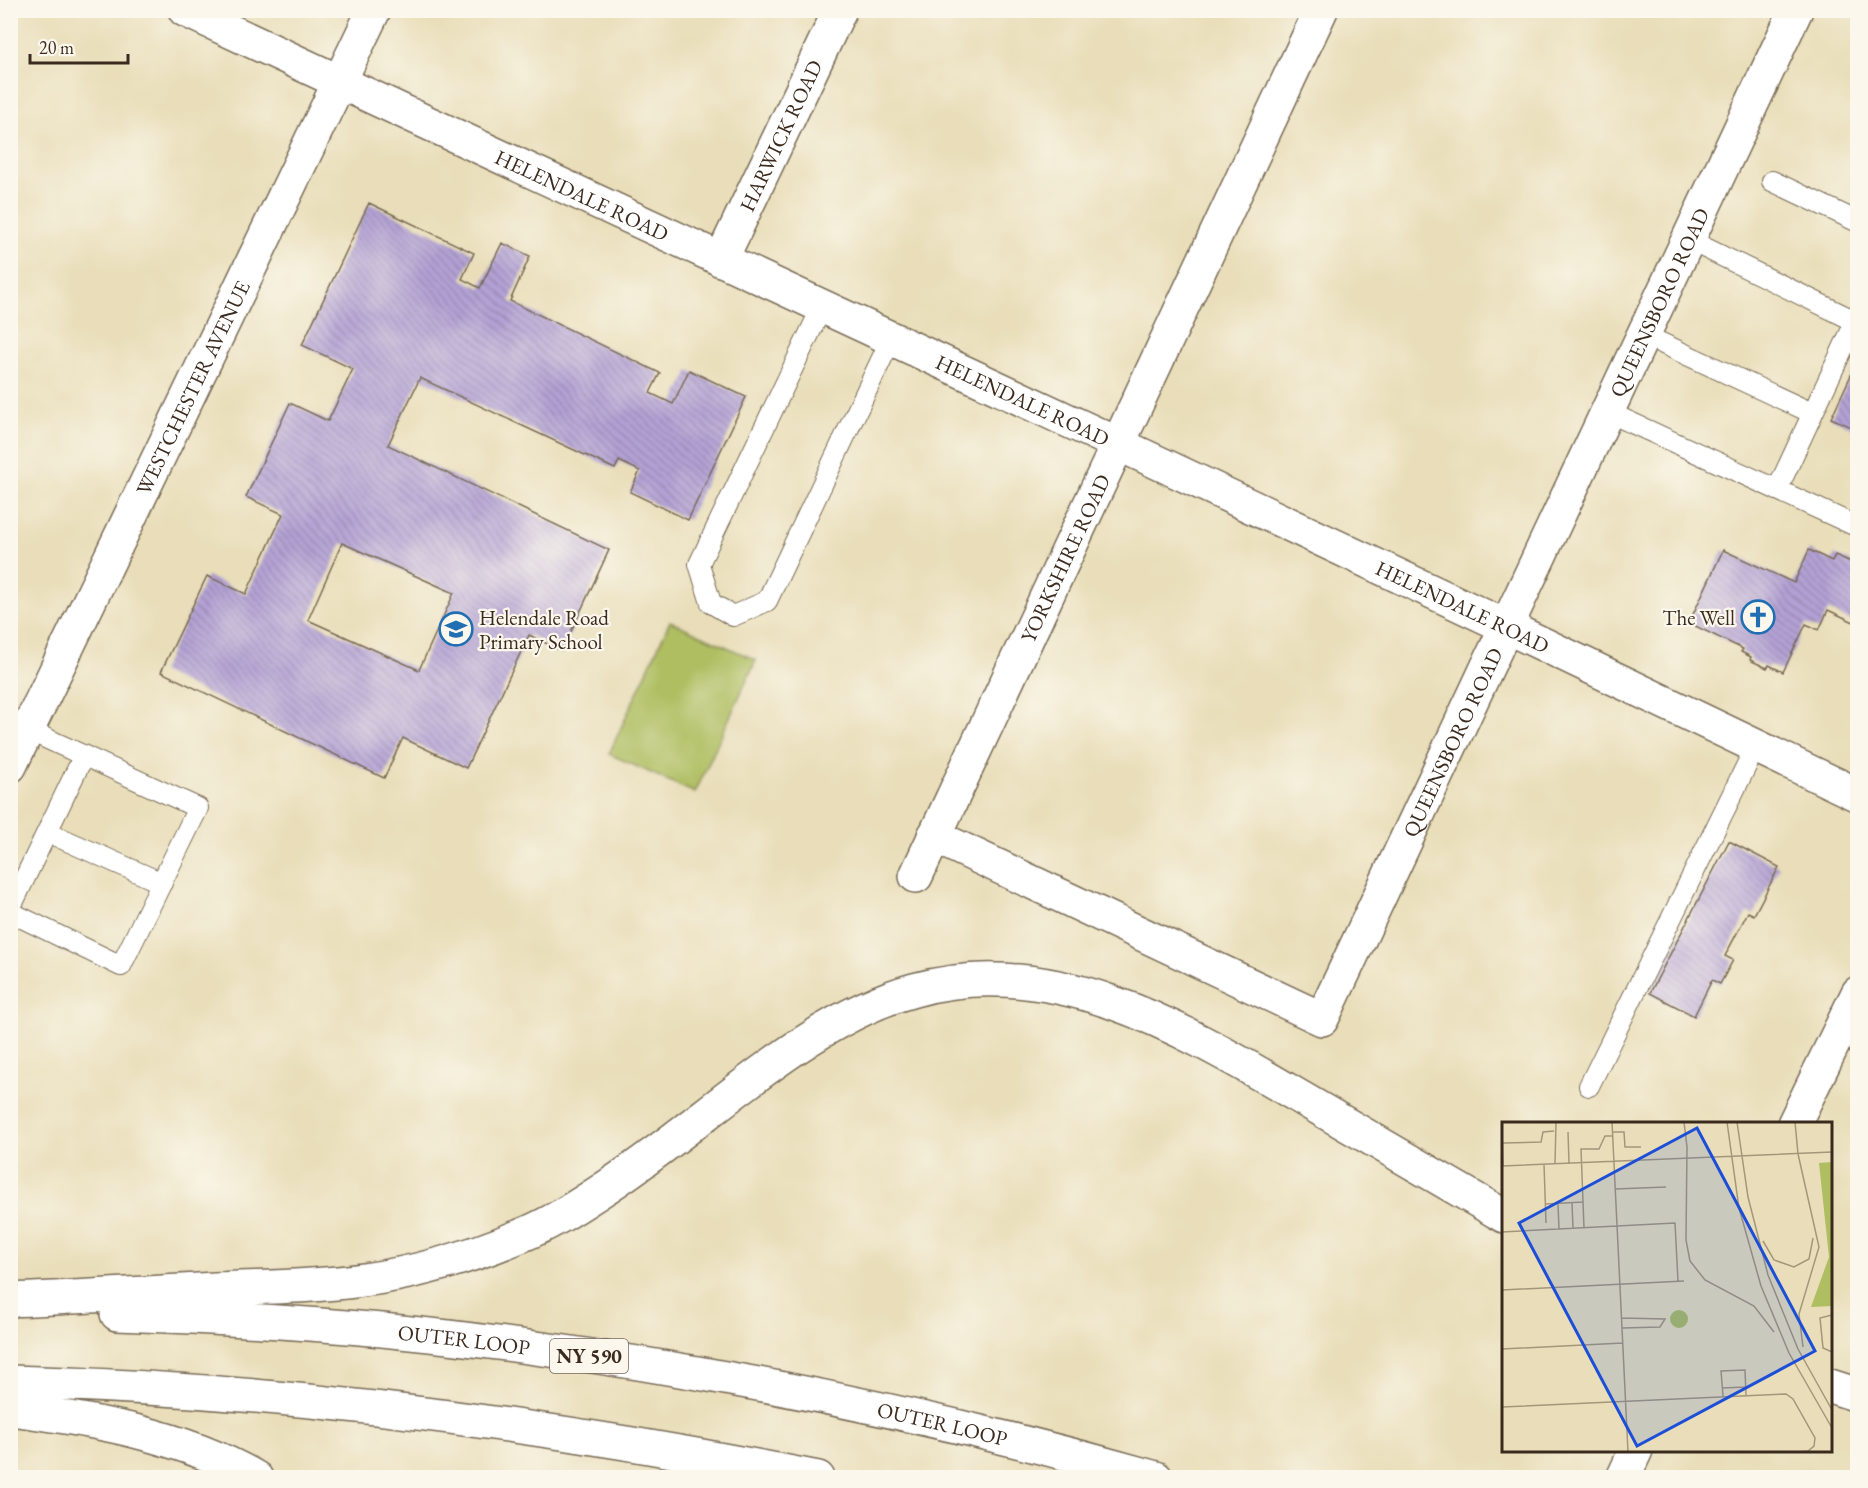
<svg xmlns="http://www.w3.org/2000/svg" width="1868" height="1488" font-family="'EB Garamond',serif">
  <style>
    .green { fill: #aebe61; stroke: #747440; stroke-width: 1.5 }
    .building { fill: url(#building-back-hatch); fill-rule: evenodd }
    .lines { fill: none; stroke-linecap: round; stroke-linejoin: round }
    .service-casing { stroke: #786954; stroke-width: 22 }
    .minor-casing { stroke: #786954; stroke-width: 36 }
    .tertiary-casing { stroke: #786954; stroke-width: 36 }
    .primary-casing { stroke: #786954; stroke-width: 36 }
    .motorway-casing { stroke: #786954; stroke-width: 36 }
    .service { stroke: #fff; stroke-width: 20 }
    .minor { stroke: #fff; stroke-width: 33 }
    .tertiary { stroke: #fff; stroke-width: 33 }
    .primary { stroke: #fff; stroke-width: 33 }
    .motorway { stroke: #fff; stroke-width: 33 }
    .labels { text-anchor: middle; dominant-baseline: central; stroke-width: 4.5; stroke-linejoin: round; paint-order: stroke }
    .shield { fill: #fbf7ec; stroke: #75685c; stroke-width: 1.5 }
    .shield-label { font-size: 20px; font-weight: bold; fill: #3b2a1e }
    .street-label { font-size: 21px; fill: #3b2a1e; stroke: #fbf7ec }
    .poi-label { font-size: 21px; fill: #3b2a1e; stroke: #fbf7ec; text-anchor: start }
    .inset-road { fill: none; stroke: #a3967b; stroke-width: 1.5 }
    .view { fill: #1d4ed8; fill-opacity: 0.15; stroke: #1d4ed8; stroke-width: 3 }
    .inset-edge { fill: none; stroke: #3b2a1e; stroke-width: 3 }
  </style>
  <defs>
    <pattern id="building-back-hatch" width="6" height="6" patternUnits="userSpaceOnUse" patternTransform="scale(1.5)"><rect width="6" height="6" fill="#b3a2d5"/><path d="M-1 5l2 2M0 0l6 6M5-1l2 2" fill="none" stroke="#9384ac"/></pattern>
  </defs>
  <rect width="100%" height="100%" fill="#fbf7ec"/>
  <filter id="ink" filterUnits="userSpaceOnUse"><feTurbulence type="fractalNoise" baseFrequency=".0167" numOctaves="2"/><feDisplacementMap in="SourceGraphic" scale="12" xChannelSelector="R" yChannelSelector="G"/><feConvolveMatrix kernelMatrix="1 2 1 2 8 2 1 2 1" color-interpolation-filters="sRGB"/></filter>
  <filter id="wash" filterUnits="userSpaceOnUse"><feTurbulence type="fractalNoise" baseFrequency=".008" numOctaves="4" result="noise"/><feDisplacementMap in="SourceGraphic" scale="24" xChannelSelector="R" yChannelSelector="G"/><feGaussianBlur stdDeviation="1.35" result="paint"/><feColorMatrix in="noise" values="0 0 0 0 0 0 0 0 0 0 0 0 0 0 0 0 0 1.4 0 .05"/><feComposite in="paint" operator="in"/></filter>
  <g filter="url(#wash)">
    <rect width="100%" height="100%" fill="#e9deb9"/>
    <!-- green -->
    <path class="green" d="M670 621 756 660 695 793 609 754Z"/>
    <g id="blocks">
      <!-- building -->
      <path class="building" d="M369 203 474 253 462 279 480 288 502 243 530 256 510 301 660 373 650 393 673 404 689 370 746 397 688 520 630 492 640 471 619 461 615 469 420 378 388 445 609 550 562 651 529 635 466 768 403 738 384 778 161 672 207 576 246 594 283 514 246 497 290 403 328 421 353 369 302 345ZM342 543 454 593 419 670 308 620Z
        M1858 360V430L1831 418Z
        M1723 550 1794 583 1809 550 1832 561 1835 555 1858 565V624L1828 610 1819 630 1806 624 1783 672 1769 665 1767 668 1750 660 1751 657 1741 652 1743 649 1689 623Z
        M1729 841 1779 867 1754 915 1748 912 1725 956 1733 960 1720 984 1712 980 1694 1016 1650 993Z"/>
    </g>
  </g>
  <g filter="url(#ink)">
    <use href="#blocks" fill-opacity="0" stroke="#786954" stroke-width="1.5"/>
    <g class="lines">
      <!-- service casing -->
      <g class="service-casing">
        <path id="service" d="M1772 181 1858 222
          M1689 240 1855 321
          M822 307 699 564 711 603 733 616 767 601 891 339
          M1644 335 1812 413
          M1608 412 1858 527
          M1777 490 1858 316
          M47 832 162 883
          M10 909 84 755
          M10 912 121 966 198 808 28 730
          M1589 1086 1756 746"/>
      </g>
      <!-- minor casing -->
      <g class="minor-casing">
        <g id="minor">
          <path id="s1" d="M10 766 374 10"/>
          <path id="s2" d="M934 836 1322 1019 1796 10"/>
          <path id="s3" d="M916 876 1321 10"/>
        </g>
      </g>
      <!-- tertiary casing -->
      <g class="tertiary-casing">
        <g id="tertiary">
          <path id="s4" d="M185 10 1144 456 1507 627 1858 795"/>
          <path id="s5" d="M721 260 840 10"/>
        </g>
      </g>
      <!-- primary casing -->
      <g class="primary-casing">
        <path id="primary" d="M1794 1124 1858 993
          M1623 1478 1636 1450"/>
      </g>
      <!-- motorway casing -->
      <g class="motorway-casing">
        <g id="motorway">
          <path d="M10 1300C79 1297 147 1293 215 1289 264 1287 314 1287 363 1280 417 1273 470 1257 520 1236 548 1225 573 1209 599 1192 668 1148 729 1092 797 1047 833 1023 873 1001 914 990 1050 952 1178 1026 1291 1092 1362 1133 1433 1175 1504 1216"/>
          <path id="s6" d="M117 1314C206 1317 294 1322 382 1330 641 1355 905 1407 1156 1478"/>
          <path d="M10 1382C282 1389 552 1425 818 1478"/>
          <path d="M1830 1386 1858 1395"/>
          <path d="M10 1409C94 1420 182 1435 256 1478"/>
        </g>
      </g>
      <!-- service -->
      <use href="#service" class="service"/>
      <!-- minor -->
      <use href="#minor" class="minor"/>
      <!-- tertiary -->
      <use href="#tertiary" class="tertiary"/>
      <!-- primary -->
      <use href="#primary" class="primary"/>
      <!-- motorway -->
      <use href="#motorway" class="motorway"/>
    </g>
  </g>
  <!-- icons -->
  <defs>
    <g id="church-ring" transform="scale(1.725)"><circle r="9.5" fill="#fbf7ec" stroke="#1f6fb2" stroke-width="1.5"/><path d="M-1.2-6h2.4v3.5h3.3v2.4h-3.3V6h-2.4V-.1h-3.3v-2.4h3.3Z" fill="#1f6fb2"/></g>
    <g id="school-ring" transform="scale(1.725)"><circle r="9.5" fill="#fbf7ec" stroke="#1f6fb2" stroke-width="1.5"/><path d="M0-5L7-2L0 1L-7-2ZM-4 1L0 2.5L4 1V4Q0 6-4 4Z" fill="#1f6fb2"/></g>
  </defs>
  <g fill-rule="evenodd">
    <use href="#church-ring" x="1758" y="617"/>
    <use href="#school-ring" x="456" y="629"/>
  </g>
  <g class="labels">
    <!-- shield labels -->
    <rect class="shield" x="550" y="1339" width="78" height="34" rx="4.5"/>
    <g class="shield-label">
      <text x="589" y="1356">NY 590</text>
    </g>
    <!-- street labels -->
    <g class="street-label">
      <text stroke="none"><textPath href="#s5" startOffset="138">HARWICK ROAD</textPath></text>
      <text stroke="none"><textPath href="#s4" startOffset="438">HELENDALE ROAD</textPath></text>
      <text stroke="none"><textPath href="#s2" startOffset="1221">QUEENSBORO ROAD</textPath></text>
      <text stroke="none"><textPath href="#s1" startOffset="420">WESTCHESTER AVENUE</textPath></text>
      <text stroke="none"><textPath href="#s4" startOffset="924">HELENDALE ROAD</textPath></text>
      <text stroke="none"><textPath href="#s3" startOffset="351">YORKSHIRE ROAD</textPath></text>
      <text stroke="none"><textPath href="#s4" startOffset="1410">HELENDALE ROAD</textPath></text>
      <text stroke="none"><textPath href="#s2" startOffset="735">QUEENSBORO ROAD</textPath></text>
      <text stroke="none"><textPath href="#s6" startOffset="348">OUTER LOOP</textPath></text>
      <text stroke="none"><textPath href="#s6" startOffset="834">OUTER LOOP</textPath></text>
    </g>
    <!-- poi labels -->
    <g class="poi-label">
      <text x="479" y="617">Helendale Road<tspan x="479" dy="24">Primary School</tspan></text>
      <text x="1735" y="617" text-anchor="end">The Well</text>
    </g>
  </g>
  <!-- overview -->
  <g transform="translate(1502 1122)">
    <rect width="330" height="330" fill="#e9deb9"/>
    <path d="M330 40V184L309 185 327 135 317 41ZM168 197a9 9 0 1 1 18 0a9 9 0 1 1-18 0Z" fill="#aebe61"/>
    <path class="inset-road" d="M110 0 126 330M182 0 185 25 184 118 188 139 203 158 252 184 272 210M225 0 237 86 259 164 287 231 330 306M235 0 246 75 266 153 296 227 330 288M293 0 296 32M0 7 1 44M66 10 67 41M111 10H122L123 25H139M1 21 39 20 41 10 52 9M296 32 317 125 297 192 301 225M42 42 44 101M53 42 54 0M0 44 330 30M113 67 164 65M70 81 71 106M44 82 81 80M56 82 57 107M82 106 79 27H97L103 14H111M0 110 173 101 176 159M261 119 272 138 292 145 307 137 311 116M0 168 182 159M330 193 318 196 321 226 330 230M119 196 163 197 158 205 120 206M0 227 121 221M220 266 244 265M221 274 219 249 243 248 244 273M0 285 284 272 291 277 313 316 312 324 306 329 294 330"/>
    <path class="view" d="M195 6 313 229 135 324 17 101Z"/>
    <rect width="330" height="330" class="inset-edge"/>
  </g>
  <!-- margin -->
  <rect width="1868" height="1488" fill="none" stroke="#fbf7ec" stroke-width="36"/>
  <!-- scale -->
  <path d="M30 54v9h98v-9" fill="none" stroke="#3b2a1e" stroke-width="3"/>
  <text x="39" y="54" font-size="18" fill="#3b2a1e" stroke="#fbf7ec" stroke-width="4.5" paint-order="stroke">20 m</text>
</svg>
